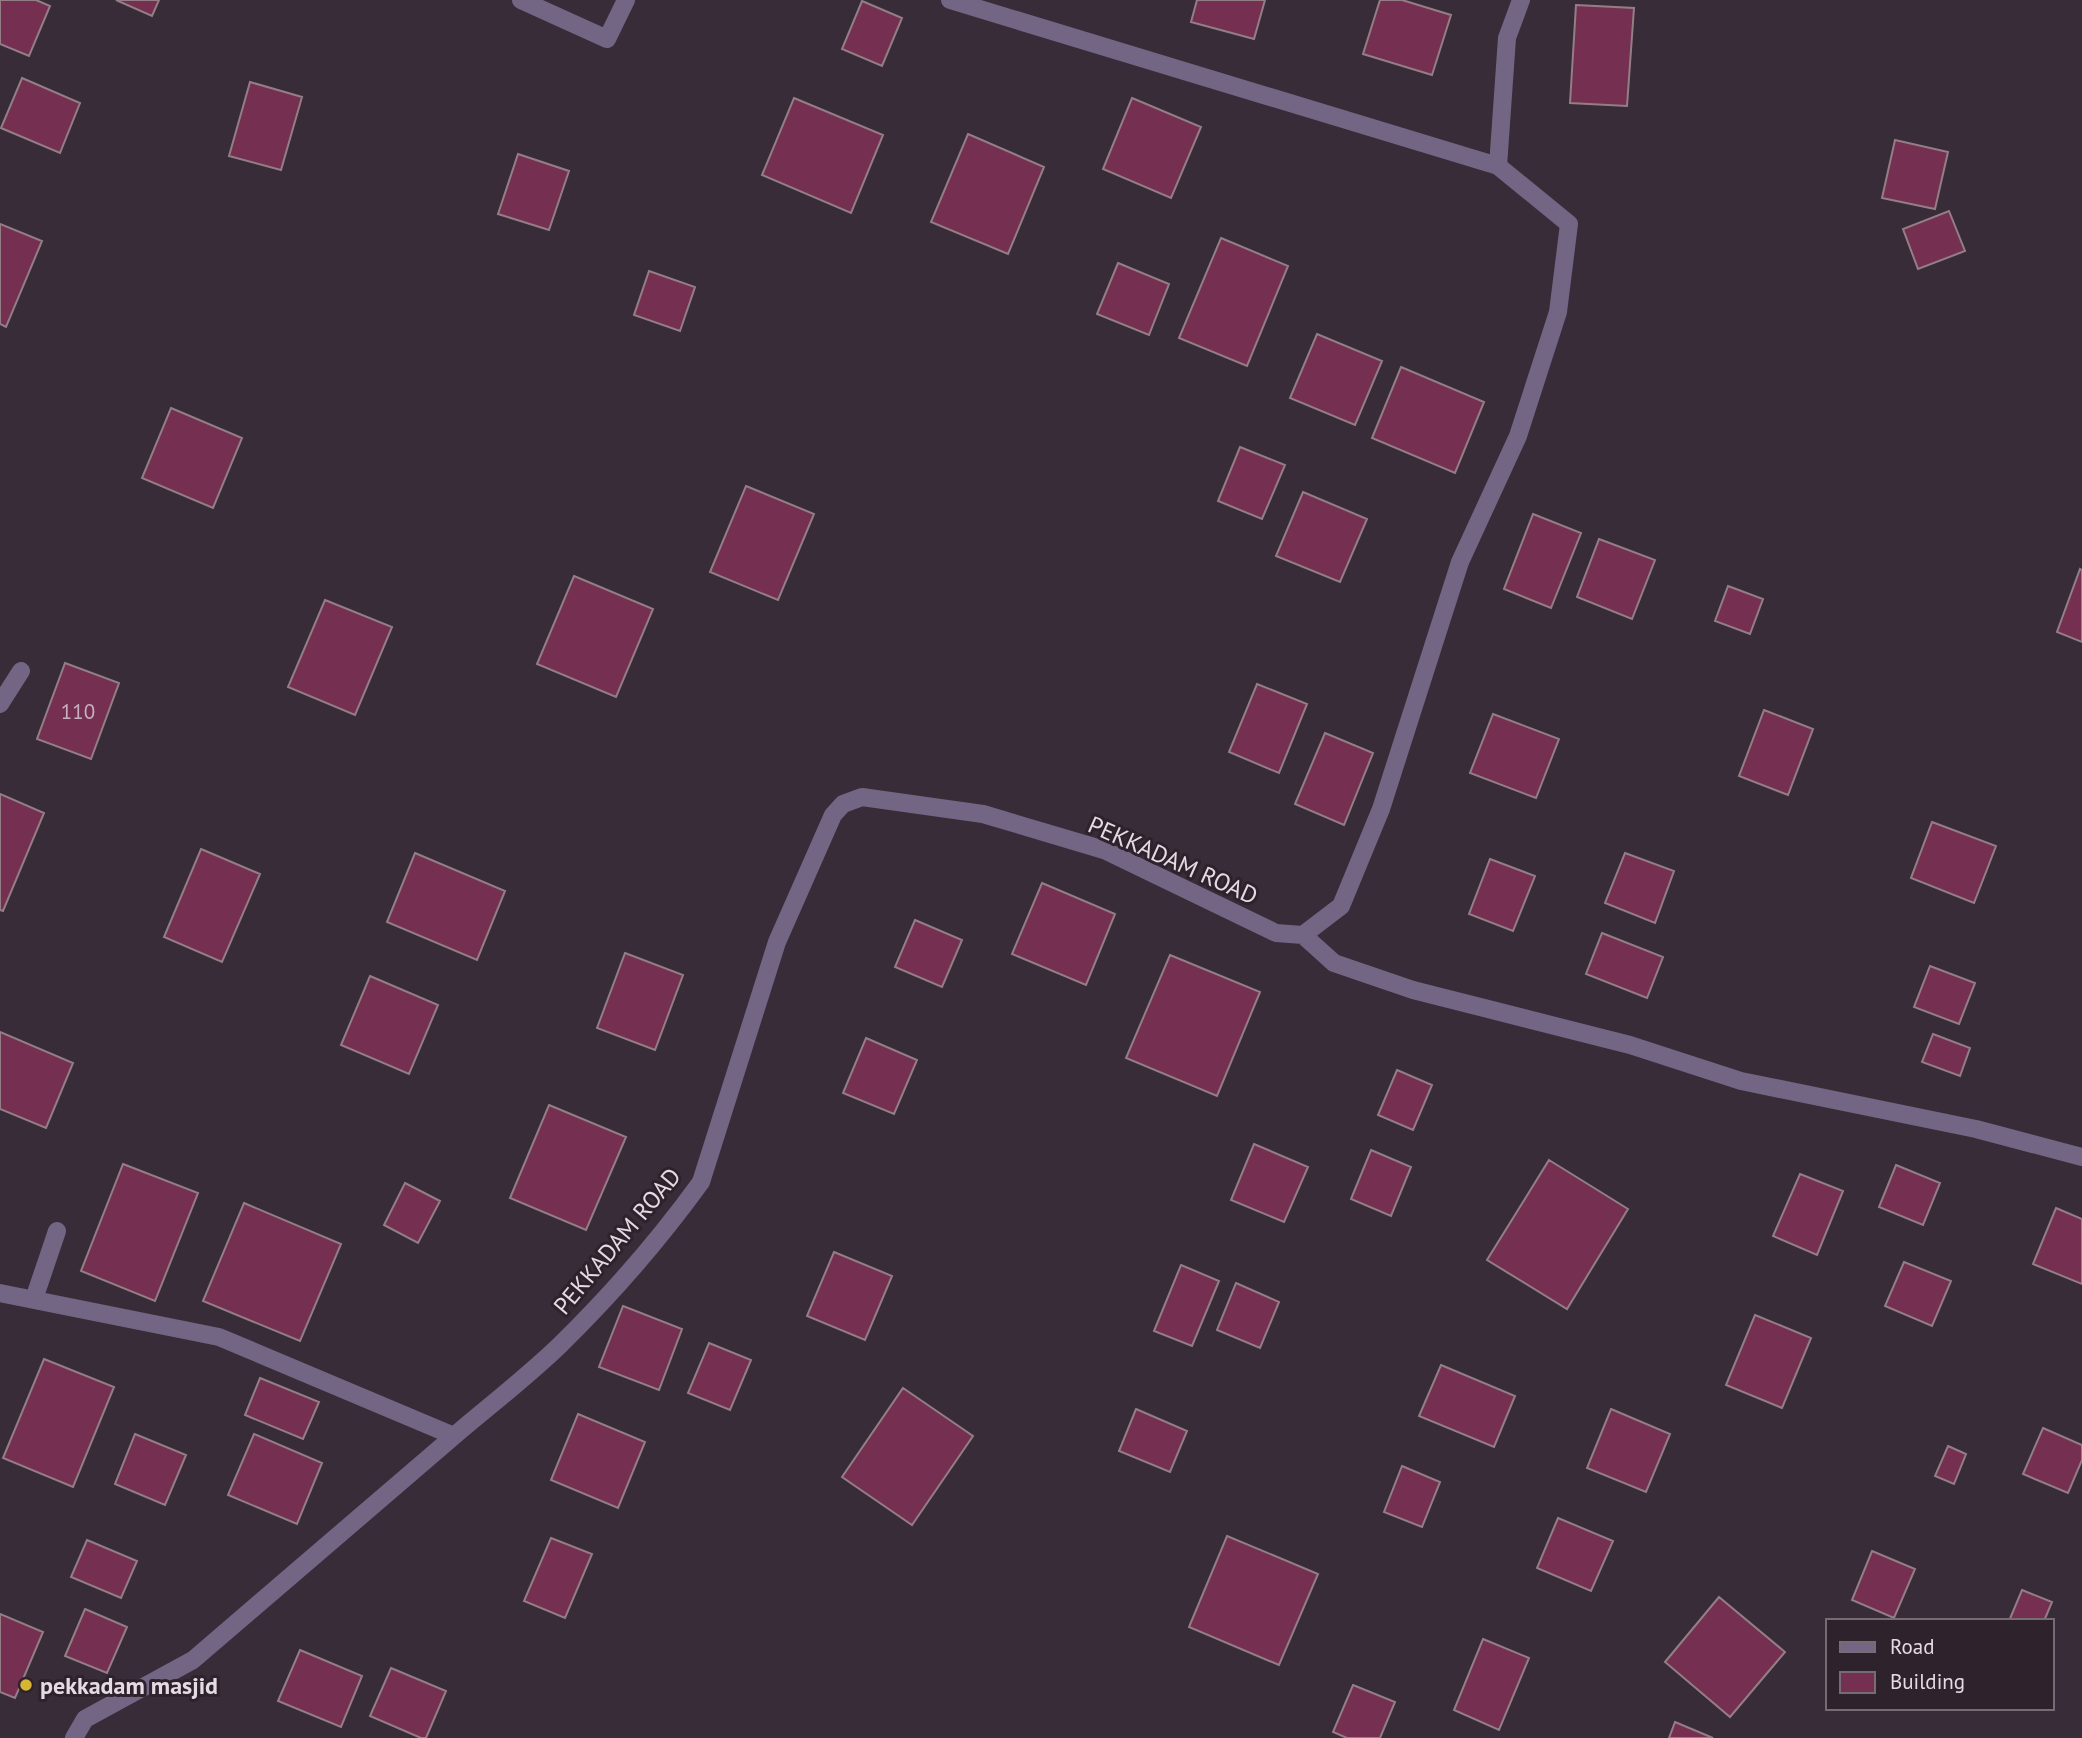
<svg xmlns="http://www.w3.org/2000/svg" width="2082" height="1738" font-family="'PT Sans',sans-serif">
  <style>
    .building { fill: #753051; stroke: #937e86; stroke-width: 2 }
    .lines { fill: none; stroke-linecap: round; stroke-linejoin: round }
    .street { stroke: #726684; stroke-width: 18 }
    .poi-dot { fill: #d6b534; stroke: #2e222d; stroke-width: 2.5 }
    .labels { text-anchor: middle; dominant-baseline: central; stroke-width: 6; stroke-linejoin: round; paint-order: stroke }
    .number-label { font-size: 21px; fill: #c8b1bf }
    .street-label { font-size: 24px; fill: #e4dce4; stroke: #2e222d }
    .poi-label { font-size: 24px; font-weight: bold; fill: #e4dce4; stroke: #2e222d; text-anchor: start }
  </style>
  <rect width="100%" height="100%" fill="#382c38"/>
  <!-- building -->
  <path class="building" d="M0 0H36L50 6 29 56 0 44Z
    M116 0H159L152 16Z
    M1197 0H1265L1254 39 1191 22Z
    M1380 0H1402L1451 15 1432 75 1363 54Z
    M862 1 902 18 882 66 842 49Z
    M1576 5 1634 8 1627 106 1570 103Z
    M22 78 80 103 60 153 1 128Z
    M250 82 302 97 281 170 229 156Z
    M794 98 883 135 851 213 762 175Z
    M1132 98 1201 127 1171 198 1103 169Z
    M968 134 1044 167 1008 254 931 222Z
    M1895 140 1948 152 1935 209 1882 198Z
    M518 154 569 171 549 230 498 214Z
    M1949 211 1965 251 1918 269 1903 229Z
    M0 224 42 241 6 327 0 324Z
    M1221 238 1288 266 1247 366 1179 338Z
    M1118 263 1169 284 1149 335 1097 314Z
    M649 271 695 287 680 331 634 315Z
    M1317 334 1382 361 1355 425 1290 398Z
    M1401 367 1484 402 1455 473 1372 438Z
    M171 408 242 438 213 508 142 478Z
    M1240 447 1285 465 1262 519 1218 501Z
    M746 486 814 514 778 600 710 572Z
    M1303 492 1367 519 1340 582 1276 556Z
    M1533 514 1581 533 1551 608 1504 589Z
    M1599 539 1655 560 1632 619 1577 597Z
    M2080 569 2082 570V642L2057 632Z
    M574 576 653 609 616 697 537 664Z
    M1728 586 1763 599 1750 634 1715 621Z
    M325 600 392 627 355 715 288 687Z
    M65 663 119 683 91 759 37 739Z
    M1257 684 1307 704 1279 773 1229 752Z
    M1764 710 1813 729 1788 795 1739 776Z
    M1493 714 1559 739 1536 798 1470 773Z
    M1325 733 1373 753 1344 825 1295 804Z
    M0 794 44 813 3 911 0 910Z
    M1932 822 1996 846 1974 903 1911 878Z
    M201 849 260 874 222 962 164 937Z
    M415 853 505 891 477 960 387 922Z
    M1625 853 1674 871 1655 923 1605 903Z
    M1490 859 1535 876 1513 931 1469 914Z
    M1042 883 1115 914 1086 985 1012 954Z
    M915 920 962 940 942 987 895 967Z
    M1602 933 1663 957 1647 998 1586 974Z
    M625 953 683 975 655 1050 597 1028Z
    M1170 955 1260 992 1217 1096 1126 1058Z
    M1930 966 1975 983 1959 1024 1914 1007Z
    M370 976 438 1005 409 1074 341 1045Z
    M0 1032 73 1063 46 1128 0 1109Z
    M1933 1034 1970 1048 1960 1076 1922 1062Z
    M866 1038 917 1060 894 1114 843 1093Z
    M1397 1070 1432 1085 1413 1130 1378 1115Z
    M549 1105 626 1137 586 1230 510 1198Z
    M1254 1144 1308 1167 1284 1222 1231 1200Z
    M1371 1150 1411 1167 1391 1216 1351 1199Z
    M1549 1160 1628 1209 1567 1309 1487 1260Z
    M123 1164 198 1193 155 1301 81 1271Z
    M1896 1165 1940 1183 1923 1225 1879 1207Z
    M1800 1174 1843 1191 1817 1255 1773 1236Z
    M405 1183 440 1201 418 1243 384 1225Z
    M244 1203 341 1244 300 1341 203 1301Z
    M2056 1208 2082 1219V1284L2033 1264Z
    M834 1252 892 1276 865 1340 807 1316Z
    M1904 1262 1951 1281 1932 1326 1885 1306Z
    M1181 1265 1219 1281 1192 1346 1154 1331Z
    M1236 1283 1279 1302 1260 1348 1217 1330Z
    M623 1306 682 1329 659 1390 599 1367Z
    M1755 1315 1811 1338 1782 1408 1726 1385Z
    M709 1343 751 1360 730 1410 688 1393Z
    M44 1359 114 1387 73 1487 3 1458Z
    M1441 1365 1515 1396 1494 1447 1419 1416Z
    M260 1378 319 1402 303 1439 245 1415Z
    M903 1388 973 1436 912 1525 842 1477Z
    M1136 1409 1187 1431 1170 1472 1119 1451Z
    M1611 1409 1670 1434 1646 1492 1587 1468Z
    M578 1414 645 1442 618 1508 551 1480Z
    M2043 1428 2082 1445V1460L2068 1493 2023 1474Z
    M135 1434 186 1455 165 1505 115 1484Z
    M254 1434 322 1463 297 1524 228 1495Z
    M1948 1446 1966 1454 1954 1484 1935 1476Z
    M1402 1466 1440 1482 1422 1527 1384 1512Z
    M1558 1518 1613 1541 1591 1591 1537 1568Z
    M1227 1536 1318 1574 1279 1665 1189 1627Z
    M551 1538 592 1554 565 1618 524 1601Z
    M87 1540 137 1561 121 1598 71 1577Z
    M1872 1551 1915 1569 1894 1618 1852 1600Z
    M2022 1590 2052 1602 2044 1621H2009Z
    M1719 1597 1785 1652 1730 1717 1665 1662Z
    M85 1609 127 1627 107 1673 65 1656Z
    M0 1614 43 1632 15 1698 0 1692Z
    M1483 1639 1529 1658 1499 1730 1454 1710Z
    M300 1650 362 1676 341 1727 278 1701Z
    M391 1668 446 1691 426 1738H421L370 1716Z
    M1353 1685 1395 1702 1380 1738H1347L1333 1732Z
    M1675 1722 1713 1738H1669Z"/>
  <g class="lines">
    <!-- street -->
    <path class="street" d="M521 0 607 39 626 0
      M950 0 1498 166 1507 38 1521 0
      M0 704 21 671
      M1303 935 1334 963 1413 990 1630 1045 1741 1081 1976 1129 2082 1157
      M0 1293 219 1337 454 1436 193 1660 85 1719 74 1738
      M34 1299 57 1231
      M454 1436C489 1406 527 1377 560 1345 611 1295 659 1240 701 1182L777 942 833 815 843 804 862 797 983 814 1104 850 1276 933 1303 935 1341 906 1381 809 1460 562 1518 436 1558 312 1569 224 1498 166"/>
  </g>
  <!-- markers -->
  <circle class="poi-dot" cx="26" cy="1685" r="7"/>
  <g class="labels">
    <!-- number labels -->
    <g class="number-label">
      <text x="78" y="711">110</text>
    </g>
    <!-- street labels -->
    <g class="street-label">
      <text transform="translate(1173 860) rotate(24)">PEKKADAM ROAD</text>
      <text transform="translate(617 1241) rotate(-50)">PEKKADAM ROAD</text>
    </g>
    <!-- poi labels -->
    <g class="poi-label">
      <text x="40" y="1685">pekkadam masjid</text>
    </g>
  </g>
  <!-- legend -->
  <rect x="1826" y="1619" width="228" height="91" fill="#2e222d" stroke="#776c76" stroke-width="2"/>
  <rect x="1840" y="1642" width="35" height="10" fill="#726684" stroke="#776c76" stroke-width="2"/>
  <text x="1890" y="1654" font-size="21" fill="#e4dce4">Road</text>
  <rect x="1840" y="1672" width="35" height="21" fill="#753051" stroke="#776c76" stroke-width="2"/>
  <text x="1890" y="1689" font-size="21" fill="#e4dce4">Building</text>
</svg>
